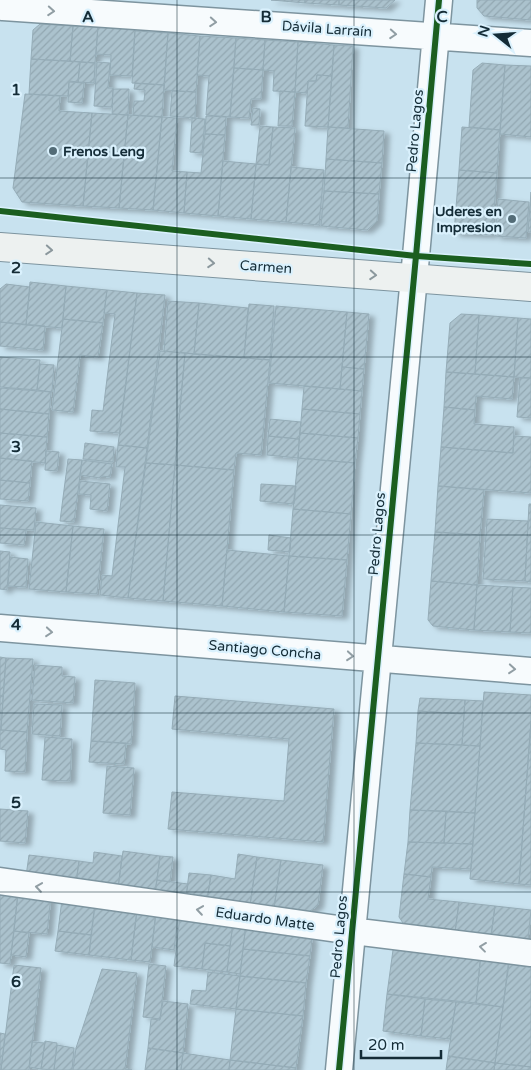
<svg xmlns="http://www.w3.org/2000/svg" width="531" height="1070" font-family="'Varela Round',sans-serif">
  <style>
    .building { fill: url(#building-hatch); stroke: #95acb7; filter: url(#shadow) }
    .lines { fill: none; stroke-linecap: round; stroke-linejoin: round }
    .street-casing { stroke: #7d949f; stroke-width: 29 }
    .secondary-casing { stroke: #7d949f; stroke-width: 30 }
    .street { stroke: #f7fbfd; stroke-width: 26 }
    .secondary { stroke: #edf1f0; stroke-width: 28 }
    .cycleway-casing { stroke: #daf1fd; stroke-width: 9 }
    .cycleway { stroke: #1b5e20; stroke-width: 6 }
    .oneway { stroke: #919ea4 }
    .oneway2 { stroke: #8b989d }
    .grid { fill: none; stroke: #142c37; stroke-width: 1; stroke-opacity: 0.55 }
    .poi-dot { fill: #536c77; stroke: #daf1fd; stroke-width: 2 }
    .labels { text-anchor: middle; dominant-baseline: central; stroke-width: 4.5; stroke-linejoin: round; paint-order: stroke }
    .street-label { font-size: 14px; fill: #142c37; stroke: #daf1fd }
    .poi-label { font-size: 14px; font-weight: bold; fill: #142c37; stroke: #daf1fd; text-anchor: start }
    .grid-label { font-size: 16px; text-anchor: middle; font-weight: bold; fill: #142c37; stroke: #daf1fd; stroke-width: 4.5; stroke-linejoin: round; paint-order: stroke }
  </style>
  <defs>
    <pattern id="building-hatch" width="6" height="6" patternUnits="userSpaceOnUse" patternTransform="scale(1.25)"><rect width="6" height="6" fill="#abc2cd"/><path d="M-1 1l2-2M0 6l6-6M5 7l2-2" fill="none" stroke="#92a7b1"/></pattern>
    <filter id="shadow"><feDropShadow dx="5.5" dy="3" stdDeviation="2.5" flood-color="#0004"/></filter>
  </defs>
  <rect width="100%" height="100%" fill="#c8e2ef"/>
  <!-- building -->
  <path class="building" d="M271 0H305V3Z
    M305 0H339V5L305 3Z
    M339 0H395L386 8 339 5Z
    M477 0H531V20L484 16 477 8Z
    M40 24 73 26 70 61 31 59 33 30Z
    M98 25 135 28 132 76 110 75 111 55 96 54Z
    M73 26 98 27 95 63 70 61Z
    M135 31 168 33 164 85 132 83Z
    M168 33 200 36 196 92 164 90Z
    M200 36 236 38 230 117 206 115 209 76 197 75Z
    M236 38 265 40 263 70 234 68Z
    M265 40 298 42 295 92 273 91 274 71 263 70Z
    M298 42 334 45 332 76 317 75 316 81H308L307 93 295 92Z
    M334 45 353 46 348 128 328 127Z
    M31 59 80 62 78 82 69 81 68 96 29 94Z
    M80 62 95 63 94 83 78 82Z
    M97 62 110 63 108 88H113L112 107 94 106Z
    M482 63 505 65 500 130 469 127 473 70Z
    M505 65 531 66V137L500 134Z
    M234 68 263 70 261 99H251L249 118 230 117Z
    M317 75 332 76 328 127 305 126 308 81H316Z
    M69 82 84 83 82 103 68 102Z
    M135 83 164 85 162 117 133 115 134 101H144L145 90 134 89Z
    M113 89H129L128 115 112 114Z
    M172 91 196 92 195 118 170 116Z
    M280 91 295 92 292 126H278Z
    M25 94 60 96 59 111 92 113 83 206 22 202 13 188Z
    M253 108 260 109 259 125H251Z
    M92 113 128 115 119 208 83 206Z
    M128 115 162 117 153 210 119 208Z
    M206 116 226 117 225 135 205 134Z
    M162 117 177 118 172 171 187 172 184 213 153 210Z
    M192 118 205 119 202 153 190 152Z
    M260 126 273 127 269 165 256 164Z
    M273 127 295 128 286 222 251 219 256 164 269 165Z
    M328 127 384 131 382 163 326 159Z
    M462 127 500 130 497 173 459 170Z
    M205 134 225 135 218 216 184 213 187 172 201 173Z
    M326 159 382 163 379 194 324 191Z
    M223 161 256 164 251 219 218 216Z
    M291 167 324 170 319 225 286 222Z
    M459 170 497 173 492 235 454 233Z
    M324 191 379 194 377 221 367 230 321 226Z
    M531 192V232H528Z
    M498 199 529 202 526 238 495 236Z
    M30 282 66 286 62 328 26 325Z
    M6 284 30 287 26 325 0 322V289Z
    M66 286 107 290 103 323 63 319Z
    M107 290 137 293 120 433 90 431 92 410 103 411 115 314 104 313Z
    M137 293 165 295 147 448 118 445Z
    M168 301 199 303 194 354 164 351Z
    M199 303 248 308 244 358 194 354Z
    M249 304 274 306 270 360 244 358Z
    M276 306 347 312 340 389 269 383Z
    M347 312 369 314 364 369 342 367Z
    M461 314 479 315 475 374 446 372 450 323Z
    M479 315 518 318 514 377 475 374Z
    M518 318 531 319V378L514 377Z
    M63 319 103 323 98 357 80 355 73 412 52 410Z
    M0 322 45 326 43 350 0 346Z
    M160 351 185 353 175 465 146 463Z
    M185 353 270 360 261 455 236 453 234 470 175 465Z
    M0 357 40 360 37 390 0 387Z
    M40 364 54 365 52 392 37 390Z
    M342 367 364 369 362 391 340 389Z
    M446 372 514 377 512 399 476 396 475 410 444 407Z
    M520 378H531V418L517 417Z
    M304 386 362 391 360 414 302 409Z
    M0 388 51 392 49 414 0 409Z
    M444 407 475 410 474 424 514 427 513 453 441 447Z
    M0 409 49 414 47 437 0 433Z
    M302 409 360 414 358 438 300 433Z
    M270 419 301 422 299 439 268 436Z
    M0 433 47 437 45 463 0 458Z
    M300 433 358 438 355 463 298 458Z
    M268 436 299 439 298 458 267 455Z
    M514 436 531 437V493L438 486 441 447 513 453Z
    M85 443 114 447 113 462 83 459Z
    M118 445 147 448 128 598 100 595 102 575 112 576 125 467H116Z
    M46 451 59 452 57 471 45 470Z
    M0 458 32 461 30 483 0 480Z
    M298 458 355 463 351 514 293 509Z
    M68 459 82 460 74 522 60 521Z
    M82 460 112 464 110 477 101 476 100 478 80 475Z
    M146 463 175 465 163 601 128 598Z
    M175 465 234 470 222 606 163 601Z
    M0 480 30 483 28 501 0 499Z
    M80 481 110 484 107 511 90 509 91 495 79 494Z
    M261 484 296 486 294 504 260 501Z
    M438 486 484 490 480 535 435 532Z
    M529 504H531V582L525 581Z
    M0 505 36 508 34 530 0 528Z
    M293 509 351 514 347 560 289 556Z
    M487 519 528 521 525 581 483 579Z
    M36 522 73 526 66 592 29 589Z
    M73 526 104 529 97 594 66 592Z
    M0 528 26 530 24 545 0 543Z
    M435 532 480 535 477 585 431 581Z
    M269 535 291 538 290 552 268 550Z
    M227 550 289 556 284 612 222 606Z
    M0 551 10 552 7 590 0 589Z
    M289 556 347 560 342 616 284 612Z
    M10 557 28 559 26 587 8 586Z
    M431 581 477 585 474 630 433 626 428 620Z
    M477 585 513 587 510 632 474 630Z
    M513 587 531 588V633L510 632Z
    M0 657 6 658 3 696H0Z
    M6 658 33 659 27 732 1 730Z
    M35 665 62 667V676L75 677 73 703 32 700Z
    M95 680 135 683 131 744 91 741Z
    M484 692 531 695V721L519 884 470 879Z
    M0 696H3L1 730H0Z
    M175 696 334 709 323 842 168 829 172 792 284 801 289 739 172 729Z
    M420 698 465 700 464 714 418 711Z
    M465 700 483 701 480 746 462 745Z
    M34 704 62 705 60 736 32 734Z
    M418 711 464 714 462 745 416 743Z
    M531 721V885L519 884Z
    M0 730 27 732 25 772 5 771 6 750 0 749Z
    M45 737 72 739 70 781 42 780Z
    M91 741 126 743 124 764 89 762Z
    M416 743 480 746 475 813 410 810Z
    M107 766 134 768 130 815 103 813Z
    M0 809 28 811 25 843 0 841Z
    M410 810 446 811 444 843 408 842Z
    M446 811 475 813 473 844 444 843Z
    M408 842 473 844 471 869 432 867 431 877 404 874Z
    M123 851 160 856 155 893 118 888Z
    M94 852 122 856 118 888 76 883 79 861 93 863Z
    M238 854 257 857 250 905 207 900 211 875 235 879Z
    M29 855 79 861 76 883 26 876Z
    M160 856 173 857 170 882 157 880Z
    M257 857 281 860 274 908 250 905Z
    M281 860 323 865 318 905 309 912 274 908Z
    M189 873 211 875 207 900 186 897Z
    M404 874 431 877 428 899 459 902 455 932 405 926 399 917Z
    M157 880 188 884 186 897 155 893Z
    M0 890 18 893 10 964 0 963Z
    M18 893 51 896 47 934 14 931Z
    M62 899 95 903 91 935 58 931Z
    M459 902 495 906 491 936 455 932Z
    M95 905 137 910 131 960 89 955Z
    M495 906 531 910 528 940 491 936Z
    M137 910 156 912 150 962 131 960Z
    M156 912 178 915 174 950 152 947Z
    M180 917 233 923 230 946 205 943 202 969 174 966Z
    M233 923 246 924 240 974 227 972Z
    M246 924 306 931 312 939 310 956 243 949Z
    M14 931 29 933 26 957 11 955Z
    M58 931 91 935 89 955 55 951Z
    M205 943 230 946 227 972 202 969Z
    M400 943 481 953 476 1003 387 994 393 950Z
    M243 949 310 956 306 983 240 976Z
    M481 953 509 957 503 1007 476 1003Z
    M149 964 166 966 160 1019 143 1017Z
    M509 964 531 967V1067L495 1063Z
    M14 965 41 968 29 1070H1Z
    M102 969 137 973 125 1069 132 1070H73L76 1048Z
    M208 972 240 976 236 1009 190 1004 192 990 206 991Z
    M240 976 306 983 303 1016 236 1009Z
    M387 994 425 999 421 1036 383 1031Z
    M425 999 456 1002 450 1039 421 1036Z
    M163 1001 188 1004 183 1053 148 1048 151 1019 160 1020Z
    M456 1002 503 1007 495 1063 448 1056Z
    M236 1009 303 1016 296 1068 230 1060Z
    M0 1033 5 1034 1 1070H0Z
    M45 1041 57 1043 54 1070 41 1069Z
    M32 1042 45 1043 41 1069 29 1067Z
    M57 1045 74 1048 72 1070H54Z
    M148 1048 183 1053 181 1070H145Z
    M183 1053 230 1060 229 1070H181Z
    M448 1056 495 1063 494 1070H446Z
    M230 1060 296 1068V1070H229Z
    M495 1063 531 1067V1070H494Z"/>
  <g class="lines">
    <!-- street casing -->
    <g class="street-casing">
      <path id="street" d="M3 7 531 43
        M0 628 531 671
        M0 881 352 931 531 953
        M339 1070 416 256 439 0"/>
    </g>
    <!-- secondary casing -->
    <g class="secondary-casing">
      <path id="secondary" d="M0 247 531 287"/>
    </g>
    <!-- street -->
    <use href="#street" class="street"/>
    <!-- secondary -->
    <use href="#secondary" class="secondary"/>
    <!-- cycleway casing -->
    <g class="cycleway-casing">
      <path id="cycleway" d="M0 211 416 256 531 264
        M339 1070 416 256 439 0"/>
    </g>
    <!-- cycleway -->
    <use href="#cycleway" class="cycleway"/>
  </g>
  <!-- one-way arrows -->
  <defs><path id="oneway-chevron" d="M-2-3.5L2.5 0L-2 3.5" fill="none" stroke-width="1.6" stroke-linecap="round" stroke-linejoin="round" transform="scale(1.25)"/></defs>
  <g class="oneway">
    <use href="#oneway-chevron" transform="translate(51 11) rotate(4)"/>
    <use href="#oneway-chevron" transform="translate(213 22) rotate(4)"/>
    <use href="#oneway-chevron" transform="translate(393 34) rotate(4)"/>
    <use href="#oneway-chevron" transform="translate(49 632) rotate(5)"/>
    <use href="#oneway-chevron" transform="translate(350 656) rotate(5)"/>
    <use href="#oneway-chevron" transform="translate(512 669) rotate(5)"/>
    <use href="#oneway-chevron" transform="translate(39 887) rotate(-172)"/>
    <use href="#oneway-chevron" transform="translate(200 910) rotate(-172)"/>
    <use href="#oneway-chevron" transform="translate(483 947) rotate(-173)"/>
  </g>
  <g class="oneway2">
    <use href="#oneway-chevron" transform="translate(49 250) rotate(4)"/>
    <use href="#oneway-chevron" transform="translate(211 263) rotate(4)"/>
    <use href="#oneway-chevron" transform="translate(373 275) rotate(4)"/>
  </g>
  <!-- grid -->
  <path class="grid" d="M177 0V1070M354 0V1070M0 178H531M0 357H531M0 535H531M0 713H531M0 892H531"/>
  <!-- markers -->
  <g class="poi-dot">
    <circle cx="53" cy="151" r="5"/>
    <circle cx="512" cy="219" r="5"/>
  </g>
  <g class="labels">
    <!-- street labels -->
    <g class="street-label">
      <text transform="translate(327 29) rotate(4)">Dávila Larraín</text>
      <text transform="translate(415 131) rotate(-85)">Pedro Lagos</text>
      <text transform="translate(266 267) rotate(4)">Carmen</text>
      <text transform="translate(377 534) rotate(-85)">Pedro Lagos</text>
      <text transform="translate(265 650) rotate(5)">Santiago Concha</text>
      <text transform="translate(265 919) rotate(8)">Eduardo Matte</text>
      <text transform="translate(339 937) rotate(-85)">Pedro Lagos</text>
    </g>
    <!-- poi labels -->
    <g class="poi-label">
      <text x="63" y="151">Frenos Leng</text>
      <text x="502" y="211" text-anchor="end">Uderes en<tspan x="502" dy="16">Impresion</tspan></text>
    </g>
  </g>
  <g class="grid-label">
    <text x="88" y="22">A</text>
    <text x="266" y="22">B</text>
    <text x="442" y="22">C</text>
    <text x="16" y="95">1</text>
    <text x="16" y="273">2</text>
    <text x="16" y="452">3</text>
    <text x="16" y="630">4</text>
    <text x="16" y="808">5</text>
    <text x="16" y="987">6</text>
  </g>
  <!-- north arrow -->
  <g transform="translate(496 35) rotate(287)" stroke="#daf1fd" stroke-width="4" paint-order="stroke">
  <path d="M0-4L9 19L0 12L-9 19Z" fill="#142c37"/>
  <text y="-8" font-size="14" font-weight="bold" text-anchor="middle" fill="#142c37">N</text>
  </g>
  <!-- scale -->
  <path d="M361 1050v8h80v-8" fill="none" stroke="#142c37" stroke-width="2.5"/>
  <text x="368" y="1050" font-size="15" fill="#142c37" stroke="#daf1fd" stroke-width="4" paint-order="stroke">20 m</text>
</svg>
